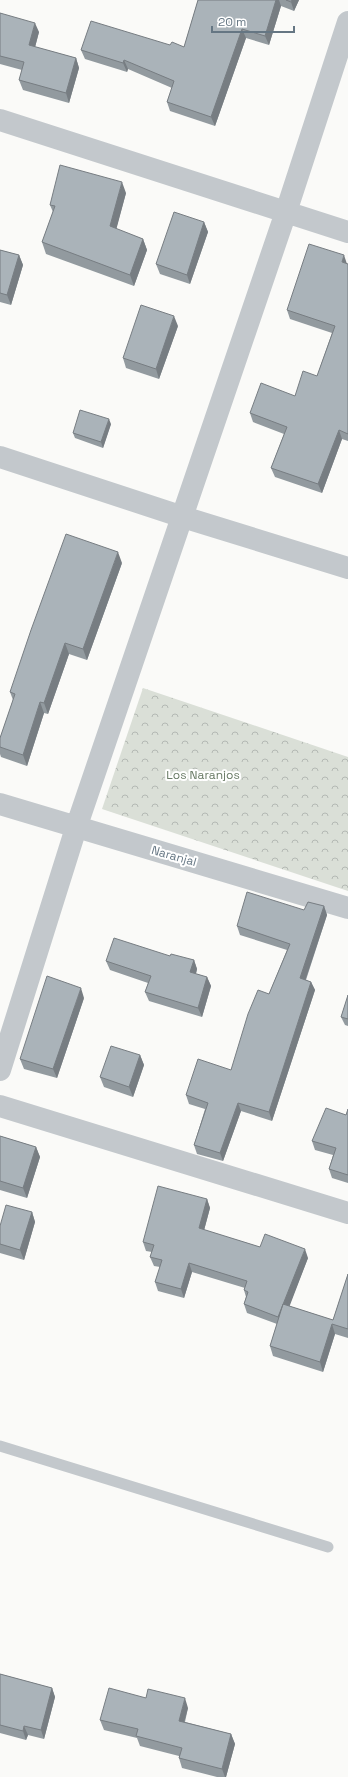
<svg xmlns="http://www.w3.org/2000/svg" width="348" height="1777" font-family="'Space Grotesk',sans-serif">
  <style>
    .forest { fill: url(#forest-crowns) }
    .lines { fill: none; stroke-linecap: round; stroke-linejoin: round }
    .lane { stroke: #c3c8cc; stroke-width: 11 }
    .street { stroke: #c3c8cc; stroke-width: 22 }
    .wall { fill: #929a9f }
    .shaded-wall { fill: #777d82 }
    .building { fill: #aab3b9; stroke: #777d82 }
    .labels { text-anchor: middle; dominant-baseline: central; stroke-width: 4; stroke-linejoin: round; paint-order: stroke }
    .park-label { font-size: 12px; fill: #687a64; stroke: #fff }
    .street-label { font-size: 12px; fill: #657683; stroke: #fff }
  </style>
  <defs>
    <pattern id="forest-crowns" width="20" height="18" patternUnits="userSpaceOnUse"><rect width="20" height="18" fill="#dadfd7"/><path d="M2 6a3 3 0 1 1 6 0M12 15a3 3 0 1 1 6 0" fill="none" stroke="#b4b9b4"/></pattern>
  </defs>
  <rect width="100%" height="100%" fill="#fafaf8"/>
  <!-- forest -->
  <path class="forest" d="M143 688 348 757V891L102 809Z"/>
  <g class="lines">
    <!-- lane -->
    <path class="lane" d="M0 1446 328 1547"/>
    <!-- street -->
    <path class="street" d="M0 120 348 232
      M0 457 183 517 348 568
      M0 804 348 908
      M0 1070 76 828 286 212 348 22
      M0 1106 348 1213"/>
  </g>
  <!-- wall -->
  <path class="wall" d="M198 0H299L294 11 281 6 269 45 246 38 215 126 170 111 167 102 172 88 128 69 127 72 85 59 81 50 170 45 184 47Z
    M0 13 39 32 35 47 76 58 79 68 69 103 23 90 19 80 22 70 0 64Z
    M126 193 116 229 143 239 147 250 134 286 46 254 42 242 53 212 50 205Z
    M204 222 208 232 190 284 160 274 156 264Z
    M0 250 19 255 23 265 11 305 0 302Z
    M347 264H348V441L342 439 322 493 275 477 271 468 284 434 253 422 250 413 295 396 317 376 332 333 290 319 287 310Z
    M178 326 159 379 126 368 123 358Z
    M111 424 103 448 75 438 73 433Z
    M122 563 87 660 69 654 48 714 44 713 27 766 1 757 0 754V738L13 700 10 692Z
    M324 906 327 915 306 980 311 982 315 990 272 1121 241 1111 223 1161 197 1154 194 1145 205 1109 189 1104 186 1095 231 1070 269 994 287 950 240 935 237 926Z
    M170 956 194 960 197 969 196 974 207 977 211 986 202 1017 149 1001 145 992 148 983 110 970 106 961Z
    M348 995V1026L345 1025 341 1017Z
    M84 998 57 1078 24 1069 20 1059Z
    M140 1055 144 1065 133 1097 104 1087 100 1077Z
    M348 1109V1183L332 1178 329 1169 333 1155 315 1150 312 1141 346 1115Z
    M0 1136 36 1147 40 1157 27 1198 0 1190Z
    M207 1199 210 1208 204 1230 260 1247 308 1258 289 1306 333 1320 348 1274V1338L335 1334 323 1372 273 1356 270 1346 277 1324 247 1313 244 1304 246 1297 244 1290 245 1288 192 1272 184 1298 158 1291 155 1282 160 1267 154 1266 150 1257 152 1252 146 1251 143 1242Z
    M32 1212 35 1222 24 1260 0 1253V1226Z
    M0 1674 52 1688 55 1697 44 1739 28 1735 26 1740 0 1733Z
    M188 1708 185 1722 231 1734 235 1744 226 1777H217L182 1768 179 1758V1756L140 1746 137 1738 104 1730 100 1720Z"/>
  <!-- shaded-wall -->
  <path class="shaded-wall" d="M276 0H279L281 6 269 45 265 36Z
    M292 0H299L294 11 291 2Z
    M35 23 39 32 33 55 29 45Z
    M242 29 246 38 215 126 211 117Z
    M76 58 79 68 69 103 66 93Z
    M124 60 128 69 127 72 123 63Z
    M122 182 126 193 114 238 110 226Z
    M204 222 208 232 190 284 187 275Z
    M143 239 147 250 134 286 130 275Z
    M19 255 23 265 11 305 7 295Z
    M344 255 347 264 342 262Z
    M174 316 178 326 159 379 156 369Z
    M109 419 111 424 103 448 101 442Z
    M339 430 342 439 322 493 318 484Z
    M118 552 122 563 87 660 83 649Z
    M65 643 69 654 48 714 44 703Z
    M40 702 44 713 27 766 23 755Z
    M324 906 327 915 303 987 300 978Z
    M194 960 197 969 194 981 190 972Z
    M207 977 211 986 202 1017 198 1008Z
    M311 982 315 990 272 1121 269 1112Z
    M81 988 84 998 57 1078 53 1069Z
    M140 1055 144 1065 133 1097 129 1087Z
    M238 1103 241 1111 223 1161 220 1153Z
    M36 1147 40 1157 27 1198 23 1188Z
    M207 1199 210 1208 202 1238 199 1228Z
    M32 1212 35 1222 24 1260 20 1250Z
    M305 1249 308 1258 282 1326 278 1317Z
    M189 1263 192 1272 184 1298 181 1289Z
    M332 1324 335 1334 323 1372 320 1362Z
    M52 1688 55 1697 44 1739 41 1730Z
    M185 1698 188 1708 182 1730 179 1721Z
    M24 1726 28 1735 26 1740 23 1731Z
    M231 1734 235 1744 226 1777H225L222 1769Z"/>
  <!-- building -->
  <path class="building" d="M198 0H276L265 36 242 29 211 117 167 102 174 81 124 60 123 63 81 50 91 21 170 45 172 42 184 47Z
    M286 0H292L291 2Z
    M0 13 35 23 29 45 76 58 66 93 19 80 24 62 0 56Z
    M60 165 122 182 110 226 143 239 130 275 42 242 55 206 50 205Z
    M174 212 204 222 187 275 156 264Z
    M309 244 344 255 342 262 348 264V434L339 430 318 484 271 468 287 427 250 413 261 383 295 396 303 371 317 376 335 326 287 310Z
    M0 250 19 255 7 295 0 293Z
    M141 305 174 316 156 369 123 358Z
    M80 410 109 419 101 442 73 433Z
    M66 534 118 552 83 649 65 643 44 703 40 702 23 755 0 747V738L15 694 10 692 31 630Z
    M247 892 304 910 308 902 324 906 300 978 311 982 269 1112 238 1103 220 1153 194 1145 208 1103 186 1095 198 1059 231 1070 248 1014 258 990 269 994 290 944 237 926Z
    M114 938 170 956 171 954 194 960 190 972 207 977 198 1008 145 992 151 976 106 961Z
    M47 976 81 988 53 1069 20 1059Z
    M348 995V1019L341 1017Z
    M111 1046 140 1055 129 1087 100 1077Z
    M326 1108 346 1115 348 1109V1175L329 1169 336 1148 312 1141Z
    M0 1136 36 1147 23 1188 0 1181Z
    M158 1186 207 1199 199 1228 260 1247 265 1234 305 1249 278 1317 244 1304 248 1292 244 1290 247 1281 189 1263 181 1289 155 1282 162 1260 150 1257 154 1245 143 1242Z
    M6 1205 32 1212 20 1250 0 1244V1226Z
    M348 1274V1329L332 1324 320 1362 270 1346 283 1304 333 1320Z
    M0 1674 52 1688 41 1730 24 1726 23 1731 0 1725Z
    M109 1688 146 1698 148 1689 185 1698 179 1721 231 1734 222 1769 179 1758 182 1748 136 1736 138 1729 100 1720Z"/>
  <g class="labels">
    <!-- park labels -->
    <g class="park-label">
      <text x="203" y="775">Los Naranjos</text>
    </g>
    <!-- street labels -->
    <g class="street-label">
      <text transform="translate(174 856) rotate(16)">Naranjal</text>
    </g>
  </g>
  <!-- scale -->
  <path d="M212 26v6h82v-6" fill="none" stroke="#657683" stroke-width="2"/>
  <text x="218" y="26" font-size="12" fill="#657683" stroke="#ffffff" stroke-width="3" paint-order="stroke">20 m</text>
</svg>
